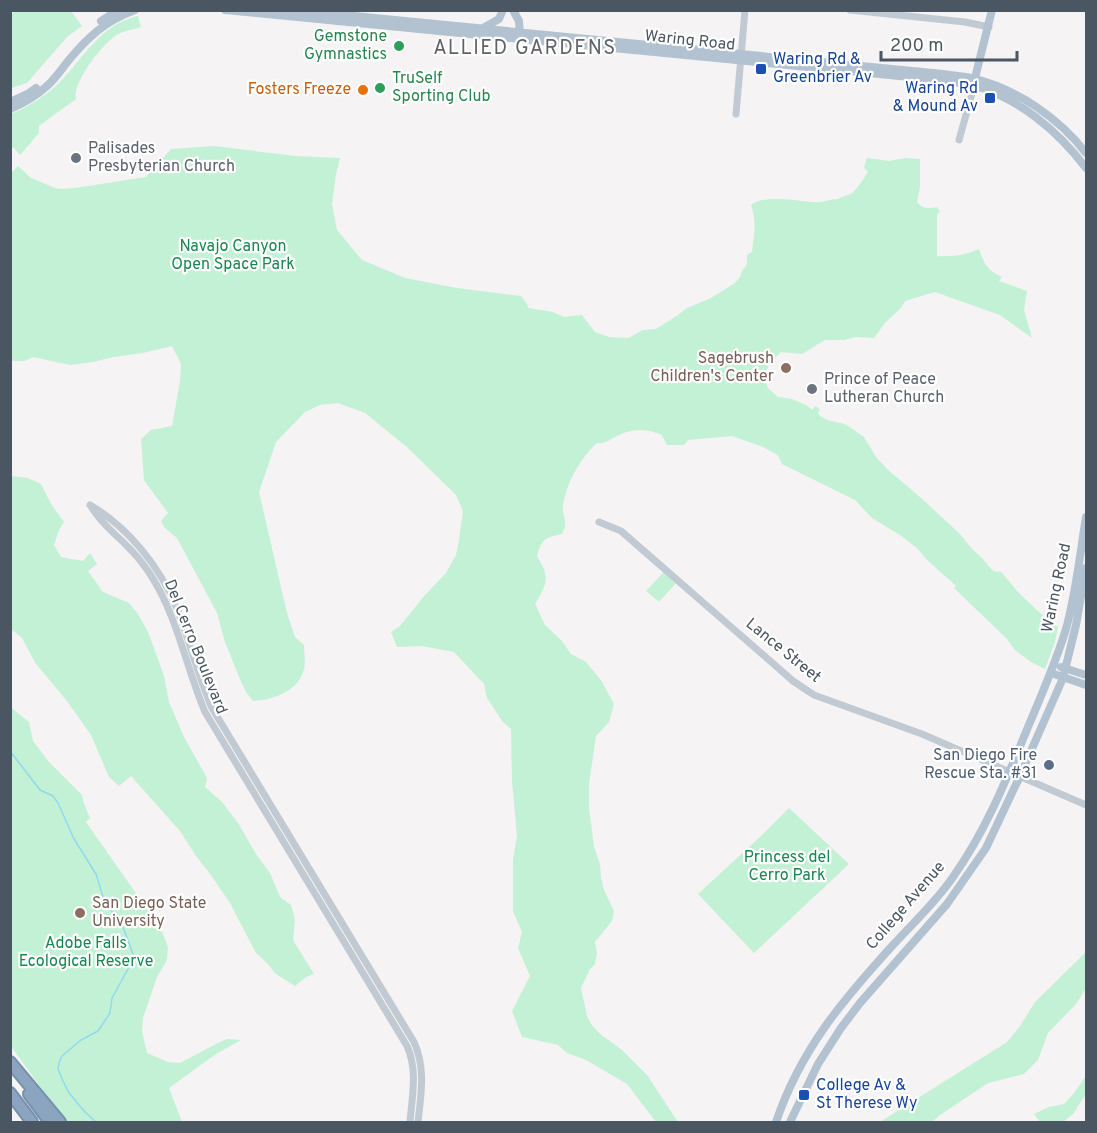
<svg xmlns="http://www.w3.org/2000/svg" width="1097" height="1133" font-family="Overpass,sans-serif">
  <style>
    .green { fill: #c3f1d5 }
    .lines { fill: none; stroke-linecap: round; stroke-linejoin: round }
    .stream { stroke: #90daee; stroke-width: 1.5 }
    .highway-casing { stroke: #7690ad; stroke-width: 14 }
    .minor { stroke: #c1cad2; stroke-width: 7 }
    .major { stroke: #b3c2d1; stroke-width: 8 }
    .highway { stroke: #8ba5c1; stroke-width: 10 }
    .leisure-dot { fill: #2e9e5b; stroke: #fff; stroke-width: 2 }
    .transit-dot { fill: #1a4fb4; stroke: #fff; stroke-width: 2 }
    .food-dot { fill: #e8710a; stroke: #fff; stroke-width: 2 }
    .worship-dot { fill: #6b7280; stroke: #fff; stroke-width: 2 }
    .education-dot { fill: #8d6e63; stroke: #fff; stroke-width: 2 }
    .service-dot { fill: #5c6f8a; stroke: #fff; stroke-width: 2 }
    .labels { text-anchor: middle; dominant-baseline: central; stroke-width: 4.5; stroke-linejoin: round; paint-order: stroke }
    .leisure-label { font-size: 16px; fill: #27864d; stroke: #fff; text-anchor: end }
    .street-label { font-size: 16px; fill: #4a5661; stroke: #fff }
    .transit-label { font-size: 16px; fill: #164399; stroke: #fff; text-anchor: start }
    .food-label { font-size: 16px; fill: #c56008; stroke: #fff; text-anchor: end }
    .worship-label { font-size: 16px; fill: #5b616d; stroke: #fff; text-anchor: start }
    .park-label { font-size: 16px; fill: #17864f; stroke: #fff }
    .education-label { font-size: 16px; fill: #785e54; stroke: #fff; text-anchor: end }
    .service-label { font-size: 16px; fill: #4e5e75; stroke: #fff; text-anchor: end }
    .quarter-label { font-size: 20px; letter-spacing: 1.5px; fill: #5f6368; stroke: #fff }
  </style>
  <rect width="100%" height="100%" fill="#f5f3f3"/>
  <!-- green -->
  <path class="green" d="M16 10 71 11 82 26 67 37 27 83 11 88V15Z
    M138 16 141 27C132 30 122 31 115 36 101 46 72 83 76 99L39 126V133L20 155 14 148 11 147V114C28 107 44 97 58 84 83 59 100 24 138 16Z
    M214 146 296 156 340 158 336 174 332 204 337 230 362 260 405 278 457 288 521 296 527 304 528 308 553 312 564 317 582 315 595 332 609 337 628 338 643 330 656 329 678 315 687 308 711 298 735 283 740 277 742 271 747 264V255L752 252C754 235 757 221 751 205 765 194 796 201 814 202 822 203 830 199 838 199 842 196 848 196 852 193 858 188 864 178 868 172L864 168 867 158 889 161 905 158 920 159V187L917 202C923 209 928 209 937 207L940 212 937 214V256C953 257 965 255 979 249 985 265 986 269 1002 277L999 281 1027 291 1024 310 1032 338 1000 315 935 292 905 301 901 308 885 323 874 338 856 337 844 340H825L802 354 781 352 769 364 766 372V382L768 388 778 397 792 399 806 405 812 410 815 406 820 409 818 413 820 416 827 420 845 424 864 437 876 457 887 469 921 498 960 534 972 549 983 559 992 570 997 572 1000 571 1003 574C1008 580 1013 586 1018 592 1031 605 1044 617 1058 627L1055 642 1045 669 1031 662 1015 650 1007 639 954 588 956 586 954 584 926 559 917 548 900 535 872 518 855 500 782 464 778 455 763 447 732 436 688 440 684 445H667L662 435C646 429 635 428 619 435 609 439 608 444 597 443 580 459 566 483 563 506 562 513 566 519 565 525 565 528 563 531 562 534 545 538 542 538 537 556 550 578 548 582 535 604L545 625 561 640 571 654 586 662 601 680 614 704 609 722 596 736 589 784V808L594 847 600 864 601 878 604 890 614 911 612 921 595 942 597 953 595 964 590 969 581 988 587 1016 591 1024 600 1034 622 1050 647 1075 678 1122H656L627 1084 586 1060 567 1053 558 1045 522 1037 512 1011 530 976 518 948 522 932 513 911V860L517 836 512 781 511 729 503 722 487 698 484 684 454 652 422 646 397 647 391 632 400 626 425 595 446 573 456 555 459 540 463 511 456 495 407 447 365 413 338 403 320 405 305 412 276 442 259 492 287 613 295 637 304 645C304 653 306 662 304 669 299 691 273 700 253 701L246 692 239 677 225 642 217 613 177 538 164 527 161 521 168 513 144 480 141 439 151 430 172 426 180 381 181 364 172 346 143 353 113 357 93 362 70 365 33 357 25 361H11V171L12 172 18 166 31 178 55 188 62 189 75 188 146 177 171 149Z
    M11 476 28 478 41 484 51 504 64 522 59 530 54 545 61 557 83 561 90 553 97 564 88 571 103 592 129 603 138 614 148 632 164 676 169 702 184 737 207 778 205 787 222 802 238 823 256 854 270 873 280 897 291 905 295 920 293 940 314 974 306 977 295 986 276 974 265 961 256 953 230 903 208 871 196 856 180 831 131 776 119 786 109 777 91 735 67 701 36 664 22 638 11 629Z
    M664 572 676 583 659 602 646 591Z
    M10 707 29 722 33 741 49 762 82 795C83 803 87 810 90 818L86 822 161 929 168 947 167 960 157 977 143 1018 142 1031 147 1053 168 1062 180 1063 218 1043 227 1039 241 1040 216 1054 169 1088 182 1122H65L11 1046Z
    M789 808 849 864 754 953 698 894 761 836Z
    M1086 952V988L1076 1004 1048 1033 1038 1060 1024 1074 988 1083 940 1115 932 1122H880L1007 1042 1020 1026 1035 1002Z
    M1086 1070V1094L1073 1114 1063 1122H1040L1034 1114 1049 1107 1064 1104 1074 1093 1085 1077Z"/>
  <g class="lines">
    <!-- stream -->
    <path class="stream" d="M10 751 40 790 53 796 58 803 74 839 96 874 104 900 123 927 133 954 128 969 112 998 110 1013 98 1031 81 1040 62 1056 59 1063 58 1069 63 1081 69 1093 85 1112 96 1122"/>
    <!-- highway casing -->
    <g class="highway-casing">
      <path id="highway" d="M10 1062 60 1122
        M10 1093 32 1122
        M29 1094 50 1122"/>
    </g>
    <!-- minor -->
    <path class="minor" d="M850 10 965 22 989 27
      M736 114 745 10
      M959 140 974 86
      M90 505C128 527 161 568 177 609 190 642 198 676 212 708L414 1042C426 1068 421 1095 418 1122
      M92 508C103 526 116 534 130 549 137 556 144 565 150 574 177 615 186 667 205 712L407 1046C418 1070 412 1097 410 1122
      M599 522 621 531 793 681 814 695 922 734 1086 805"/>
    <!-- major -->
    <path class="major" d="M225 10 940 80C951 82 962 83 972 85 1019 98 1058 131 1086 168
      M293 10 943 74C953 76 965 76 975 79 1018 90 1059 118 1086 153
      M513 10 519 21 520 36
      M101 21 118 10
      M483 28 499 19 503 10
      M974 82 992 10
      M10 102 29 93 36 88
      M10 109C24 103 36 96 47 86 55 79 61 70 68 61 88 37 105 21 135 10
      M1061 667 1086 675
      M1051 673 1086 685
      M776 1122C801 1049 842 1001 893 945 913 923 936 902 953 877 986 831 1007 778 1028 727 1042 694 1056 662 1066 629 1076 593 1080 554 1086 517
      M790 1122 818 1064 841 1028 860 1003 947 904 986 848 1020 776 1063 678 1076 625 1086 568"/>
    <!-- highway -->
    <use href="#highway" class="highway"/>
  </g>
  <!-- markers -->
  <g class="leisure-dot">
    <circle cx="399" cy="46" r="6"/>
    <circle cx="380" cy="88" r="6"/>
  </g>
  <g class="transit-dot">
    <rect x="755" y="63" width="12" height="12" rx="3"/>
    <rect x="984" y="92" width="12" height="12" rx="3"/>
    <rect x="798" y="1089" width="12" height="12" rx="3"/>
  </g>
  <circle class="food-dot" cx="363" cy="90" r="6"/>
  <g class="worship-dot">
    <circle cx="76" cy="158" r="6"/>
    <circle cx="812" cy="389" r="6"/>
  </g>
  <g class="education-dot">
    <circle cx="786" cy="368" r="6"/>
    <circle cx="80" cy="913" r="6"/>
  </g>
  <circle class="service-dot" cx="1049" cy="765" r="6"/>
  <g class="labels">
    <!-- leisure labels -->
    <g class="leisure-label">
      <text x="387" y="37">Gemstone<tspan x="387" dy="18">Gymnastics</tspan></text>
      <text x="392" y="79" text-anchor="start">TruSelf<tspan x="392" dy="18">Sporting Club</tspan></text>
    </g>
    <!-- street labels -->
    <g class="street-label">
      <text transform="translate(690 41) rotate(6)">Waring Road</text>
      <text transform="translate(1057 588) rotate(-78)">Waring Road</text>
      <text transform="translate(195 647) rotate(68)">Del Cerro Boulevard</text>
      <text transform="translate(783 651) rotate(39)">Lance Street</text>
      <text transform="translate(906 906) rotate(-49)">College Avenue</text>
    </g>
    <!-- transit labels -->
    <g class="transit-label">
      <text x="773" y="60">Waring Rd &amp;<tspan x="773" dy="18">Greenbrier Av</tspan></text>
      <text x="978" y="89" text-anchor="end">Waring Rd<tspan x="978" dy="18">&amp; Mound Av</tspan></text>
      <text x="816" y="1086">College Av &amp;<tspan x="816" dy="18">St Therese Wy</tspan></text>
    </g>
    <!-- food labels -->
    <g class="food-label">
      <text x="351" y="90">Fosters Freeze</text>
    </g>
    <!-- worship labels -->
    <g class="worship-label">
      <text x="88" y="149">Palisades<tspan x="88" dy="18">Presbyterian Church</tspan></text>
      <text x="824" y="380">Prince of Peace<tspan x="824" dy="18">Lutheran Church</tspan></text>
    </g>
    <!-- park labels -->
    <g class="park-label">
      <text x="233" y="247">Navajo Canyon<tspan x="233" dy="18">Open Space Park</tspan></text>
      <text x="787" y="858">Princess del<tspan x="787" dy="18">Cerro Park</tspan></text>
      <text x="86" y="944">Adobe Falls<tspan x="86" dy="18">Ecological Reserve</tspan></text>
    </g>
    <!-- education labels -->
    <g class="education-label">
      <text x="774" y="359">Sagebrush<tspan x="774" dy="18">Children's Center</tspan></text>
      <text x="92" y="904" text-anchor="start">San Diego State<tspan x="92" dy="18">University</tspan></text>
    </g>
    <!-- service labels -->
    <g class="service-label">
      <text x="1037" y="756">San Diego Fire<tspan x="1037" dy="18">Rescue Sta. #31</tspan></text>
    </g>
    <!-- quarter labels -->
    <g class="quarter-label">
      <text x="525" y="49">ALLIED GARDENS</text>
    </g>
  </g>
  <!-- border -->
  <rect width="1097" height="1133" fill="none" stroke="#4a5661" stroke-width="24"/>
  <!-- scale -->
  <path d="M881 51v9h136v-9" fill="none" stroke="#4a5661" stroke-width="3"/>
  <text x="890" y="51" font-size="18" fill="#4a5661" stroke="#ffffff" stroke-width="4.5" paint-order="stroke">200 m</text>
</svg>
